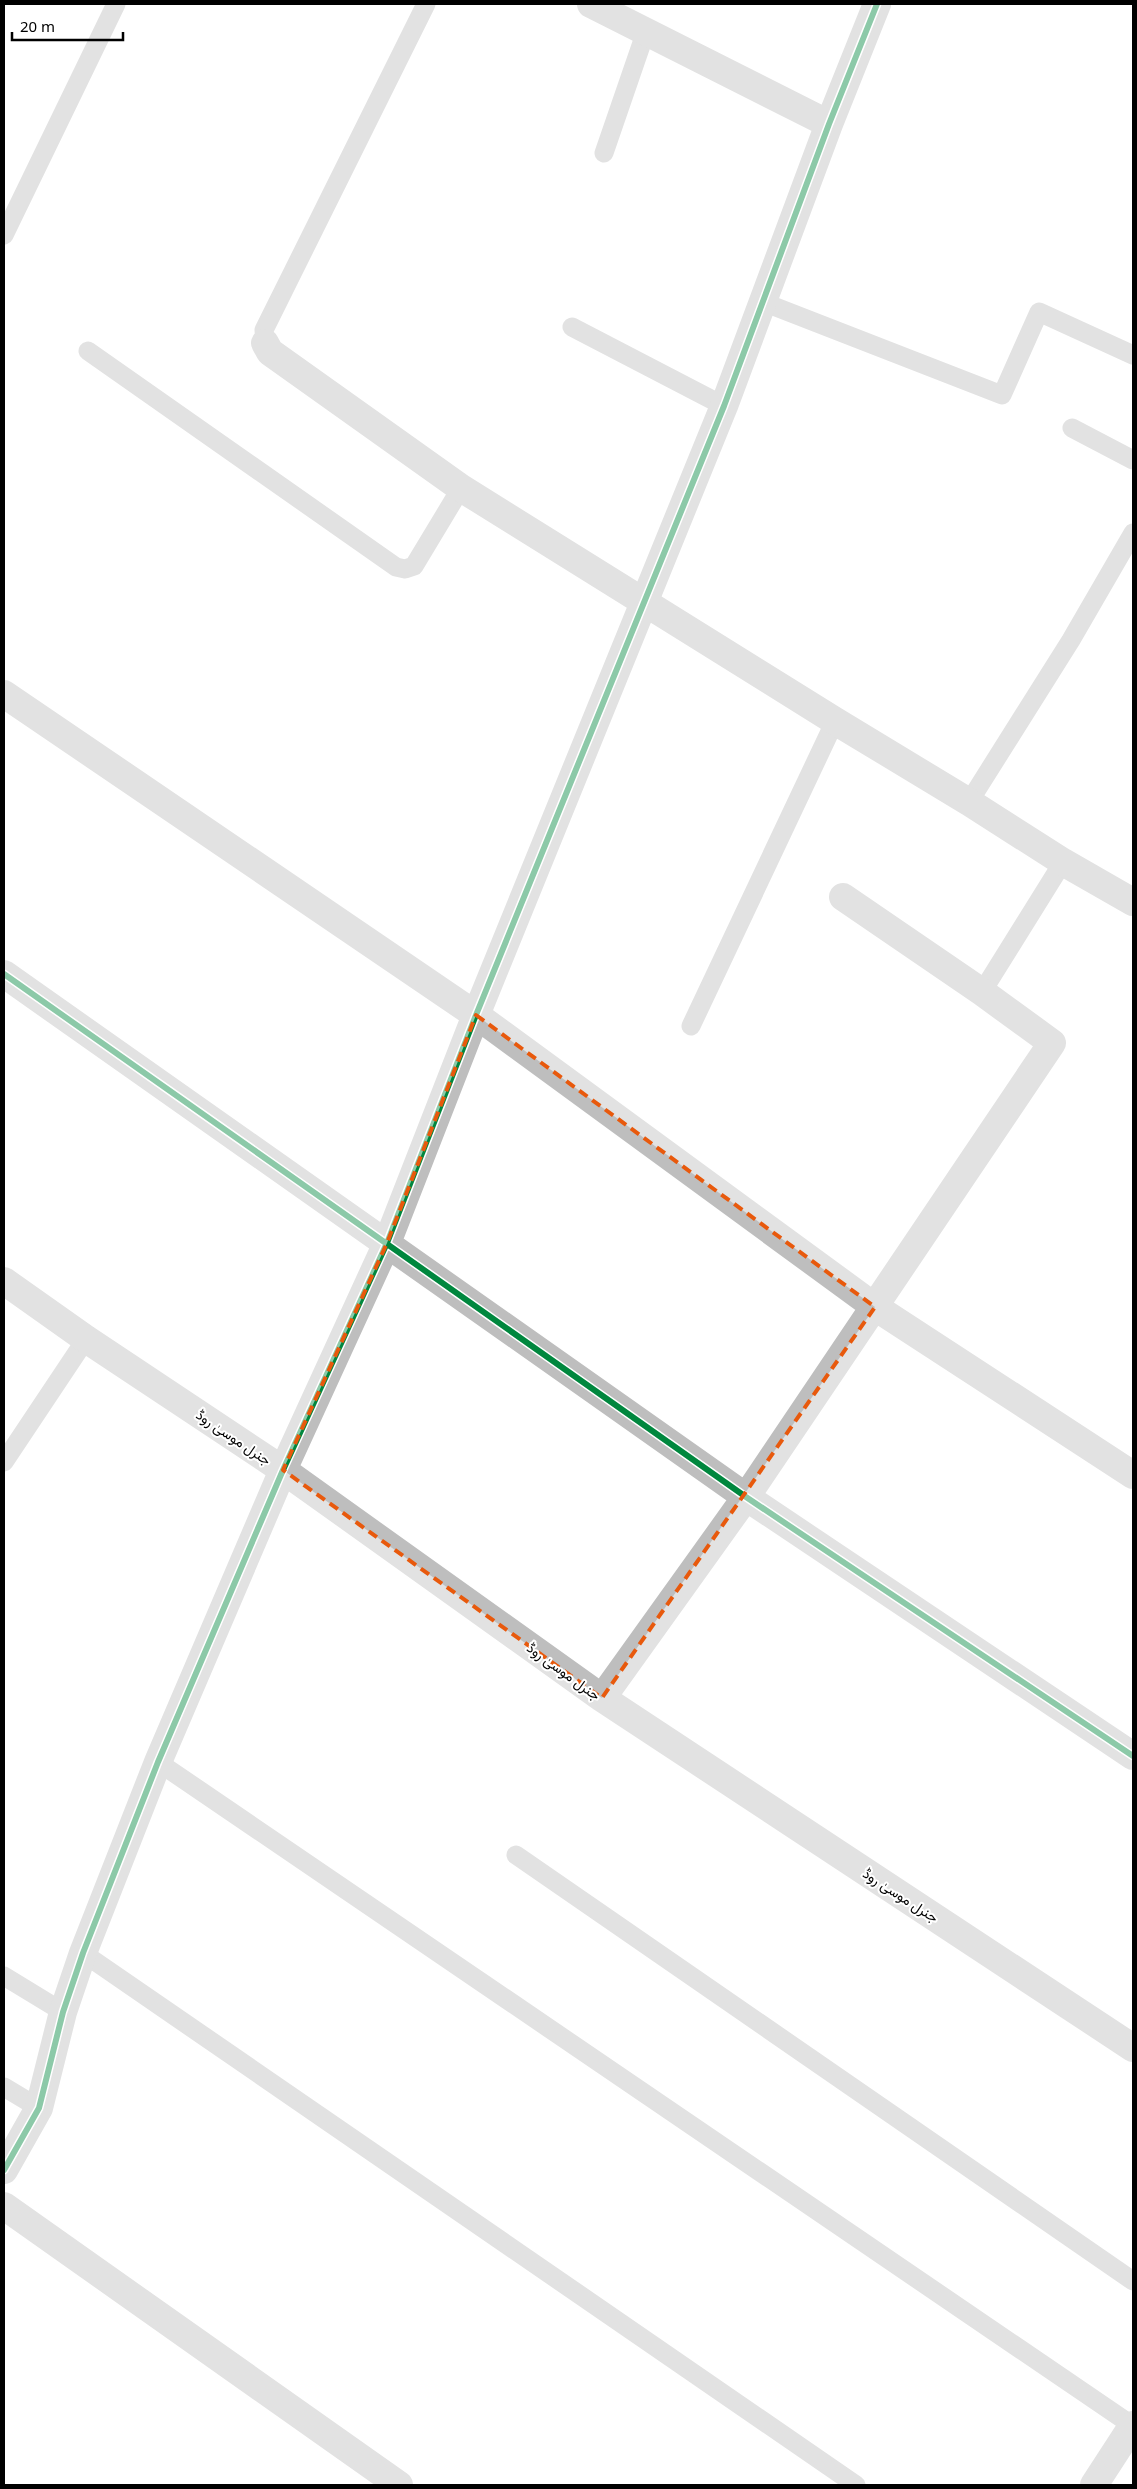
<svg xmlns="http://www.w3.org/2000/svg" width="1137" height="2489" font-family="'Noto Sans',Vazirmatn,sans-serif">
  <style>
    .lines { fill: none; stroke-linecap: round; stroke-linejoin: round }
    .service { stroke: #bebebe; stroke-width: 19 }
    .minor { stroke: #bebebe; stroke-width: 28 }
    .cycleway-casing { stroke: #fff; stroke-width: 9 }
    .cycleway { stroke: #00873e; stroke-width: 6 }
    .marked { fill: none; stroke: #e8590c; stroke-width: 4; stroke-dasharray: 10 6; stroke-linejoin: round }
    .labels { text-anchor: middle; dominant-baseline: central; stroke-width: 4; stroke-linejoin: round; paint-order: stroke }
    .street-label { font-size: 14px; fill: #000; stroke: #fff }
  </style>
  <rect width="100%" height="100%" fill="#fff"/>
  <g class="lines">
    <!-- service -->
    <path class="service" d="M604 153 646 31
      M4 235 116 4
      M763 302 1002 395 1039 312 1133 355
      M572 327 724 406
      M265 343 264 330 426 4
      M88 351 396 567 405 569 414 566 461 488
      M1072 428 1133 460
      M969 802 1071 640 1133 533
      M982 992 1063 862
      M691 1026 835 721
      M4 1462 86 1339
      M158 1762 1133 2426
      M516 1855 1133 2281
      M83 1953 856 2485
      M4 1976 63 2012
      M4 2087 39 2108"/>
    <!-- minor -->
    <path class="minor" d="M591 4 829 124
      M265 343 270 352 461 488 835 721 969 802 1063 862 1133 902
      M4 694 476 1015 875 1307 1133 1475
      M4 974 746 1497 1133 1756
      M4 1281 86 1339 283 1470 602 1698 1133 2048
      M602 1698 746 1497 1052 1043 982 992 843 897
      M4 2170 39 2108 63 2012 83 1953 158 1762 283 1470 387 1243 476 1015 724 406 829 124 877 4
      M4 2206 399 2485
      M1094 2485 1133 2425"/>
    <!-- cycleway casing -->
    <g class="cycleway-casing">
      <path id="cycleway" d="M4 974 746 1497 1133 1756
        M4 2170 39 2108 63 2012 83 1953 158 1762 283 1470 387 1243 476 1015 724 406 829 124 877 4"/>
    </g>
    <!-- cycleway -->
    <use href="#cycleway" class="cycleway"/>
  </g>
  <!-- marked area -->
  <path d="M0 0H1137V2489H0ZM476 1015 875 1307 602 1698 283 1470 387 1243Z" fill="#fff" fill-opacity=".55" fill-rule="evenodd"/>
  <path class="marked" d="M476 1015 875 1307 602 1698 283 1470 387 1243Z"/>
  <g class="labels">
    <!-- street labels -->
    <g class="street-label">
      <text transform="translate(234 1437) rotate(34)">جنرل موسیٰ روڈ</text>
      <text transform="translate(564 1671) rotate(36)">جنرل موسیٰ روڈ</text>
      <text transform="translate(901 1895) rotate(33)">جنرل موسیٰ روڈ</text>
    </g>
  </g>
  <!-- border -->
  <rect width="1137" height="2489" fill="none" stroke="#000000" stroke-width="10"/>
  <!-- scale -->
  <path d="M12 32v8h111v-8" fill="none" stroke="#000000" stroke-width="2.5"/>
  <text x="20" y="32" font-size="15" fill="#000000" stroke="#ffffff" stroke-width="4" paint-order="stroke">20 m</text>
</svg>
